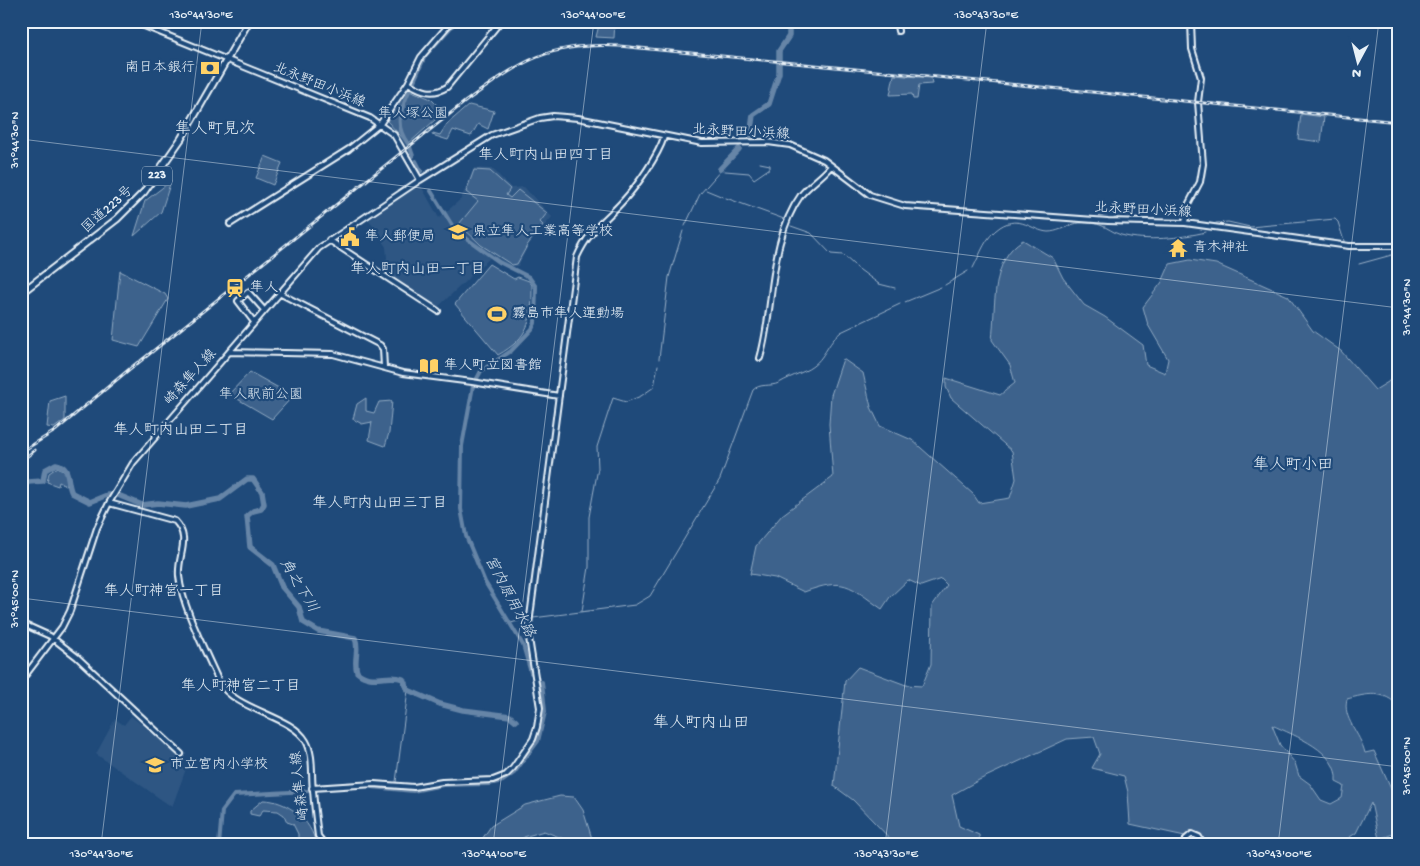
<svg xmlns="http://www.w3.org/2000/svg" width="1420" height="866" font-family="'Gochi Hand','Klee One',sans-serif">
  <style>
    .built { fill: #2e5683 }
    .green { fill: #3c628c; stroke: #92aac2; fill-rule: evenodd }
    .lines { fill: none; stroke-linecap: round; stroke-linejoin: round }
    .stream { stroke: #9ab0c7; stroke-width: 1 }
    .canal { stroke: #6685a7; stroke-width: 4 }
    .river { stroke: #6685a7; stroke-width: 5.5 }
    .secondary-casing { stroke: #e8f1f8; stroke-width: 8 }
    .highway-casing { stroke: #e8f1f8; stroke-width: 9 }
    .secondary { stroke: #1f4a7a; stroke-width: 4 }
    .highway { stroke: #1f4a7a; stroke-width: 5 }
    .rail-casing { stroke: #e8f1f8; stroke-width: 3 }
    .rail { stroke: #1f4a7a; stroke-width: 1; stroke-dasharray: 4; stroke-linecap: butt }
    .ticks { fill: none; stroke: #e8f1f8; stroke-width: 1; stroke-opacity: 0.45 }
    .labels { text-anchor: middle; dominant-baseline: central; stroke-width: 4.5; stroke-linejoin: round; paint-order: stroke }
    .shield { fill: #1f4a7a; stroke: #acbfd2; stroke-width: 1 }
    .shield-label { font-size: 12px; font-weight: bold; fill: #e8f1f8 }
    .poi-label { font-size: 14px; fill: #e8f1f8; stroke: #1f4a7a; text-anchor: start }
    .street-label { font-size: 14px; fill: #e8f1f8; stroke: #1f4a7a }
    .park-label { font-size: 14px; fill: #d7e3ed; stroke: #1f4a7a }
    .neighbourhood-label { font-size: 15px; fill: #e8f1f8; stroke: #1f4a7a }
    .water-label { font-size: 15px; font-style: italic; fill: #d4e1ec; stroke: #1f4a7a }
    .quarter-label { font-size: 16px; fill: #e8f1f8; stroke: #1f4a7a }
    .neatline { fill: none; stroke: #e8f1f8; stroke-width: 2 }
    .ticks-label { font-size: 12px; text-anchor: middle; fill: #e8f1f8 }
  </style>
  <rect width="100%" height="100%" fill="#1f4a7a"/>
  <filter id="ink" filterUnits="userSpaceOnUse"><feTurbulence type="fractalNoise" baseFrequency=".02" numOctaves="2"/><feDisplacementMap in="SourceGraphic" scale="10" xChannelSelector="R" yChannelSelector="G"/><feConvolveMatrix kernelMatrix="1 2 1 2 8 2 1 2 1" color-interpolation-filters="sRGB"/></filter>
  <g filter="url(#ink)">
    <!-- built -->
    <path class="built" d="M474 168 493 169 511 188 524 187 552 217 529 244 518 266 512 267 492 256 438 307 380 270 387 258 386 247 369 220 420 184 439 218 461 199Z
      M131 716 180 756 179 760 186 769 172 807 96 754 115 719 124 725Z"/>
    <!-- green -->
    <path class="green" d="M600 21H615L614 38 596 37Z
      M894 75 931 78 932 84 919 85 917 99H913L912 94 890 95Z
      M407 89 431 99 444 112 408 144 387 121Z
      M469 105 494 111 488 129 478 124 471 136 453 130 448 140 432 135 433 133 440 135 447 124Z
      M1301 114 1324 117 1321 142 1298 139Z
      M265 156 282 163 273 185 256 178Z
      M474 170 490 171 510 189 506 195 510 198 518 190 547 213 540 222 543 225 528 244 517 264 512 265 481 245 459 224 478 201 466 192Z
      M171 181 161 212 134 236 145 201Z
      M1023 240 1053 258 1063 278 1084 305 1105 317 1143 345 1146 365 1165 373 1168 359 1148 325 1143 307 1162 282 1170 264 1190 260 1216 264 1288 296 1313 331 1341 351 1375 390 1388 382 1399 370V707C1384 689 1366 694 1347 699 1342 719 1360 732 1365 753L1374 751 1395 798 1399 832 1379 839 1371 803 1356 833 1342 842 1345 845H1226L1130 824 1128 792 1124 776 1092 768 1100 754 1094 737 1067 739 979 780 952 795 959 826 979 835 980 845H896L853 800 834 786 845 681 858 667 906 685 922 686 931 664 932 606 947 585 941 579 921 586 908 580 890 597 882 609C848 585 845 577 804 592L775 578 750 574 756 546 782 515 833 477 829 424 831 395 843 359 863 373 871 407 880 426 912 440 973 494 979 503 1010 498 1016 479 1012 451 951 398 946 387V378L1000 395 1015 383 1010 365 992 340C996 307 990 259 1023 240ZM1272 725C1295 736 1339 751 1336 782L1344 786 1342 798 1331 804 1321 800 1310 784 1299 776 1295 763 1280 745Z
      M489 264 514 279 518 277 529 281 532 285C532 320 530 337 498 355L455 304Z
      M120 271 165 294 168 299 139 347 113 340Z
      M250 372 293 396 272 419 229 394Z
      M65 396V420L54 428 47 427 50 401Z
      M366 398V411L374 413 379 402 392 401 389 433 385 446 369 440 372 422 362 424 353 419 357 404Z
      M58 467 66 473 67 486 59 482 58 486 47 482 49 473Z
      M560 796 574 797 583 810 594 845H579L544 831 524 837 516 845H478L491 826 525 805Z
      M263 800C287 800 312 820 316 845H288L298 838V834L293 824 287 822 284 815 278 811 263 810 259 816 250 814V811Z"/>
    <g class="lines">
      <!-- stream -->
      <path class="stream" d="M453 25 456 21
        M725 171 749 173 754 179 770 168V165L760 163
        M706 190 723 197
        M726 198 784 219
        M1216 223 1228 222 1250 227 1335 219 1338 222 1344 241
        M685 226 700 194 721 170
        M791 226 811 233 831 254 843 255 854 265
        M1359 264 1399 253
        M856 267 879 284 895 288
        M973 268C981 253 985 237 1000 227 1020 214 1032 231 1048 232 1057 232 1065 227 1074 224 1080 222 1094 223 1100 225 1107 227 1114 233 1121 235 1147 242 1180 238 1206 232
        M945 285 968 271
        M905 302 941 287
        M659 359 669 277 683 231
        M582 611 589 567V517L598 468 597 447 613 398 626 402 641 396 654 387 658 365
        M533 618 635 605 650 596 720 479 753 390C760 383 770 387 779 383 786 379 793 376 800 373 826 363 823 347 841 332L900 304
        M511 623 525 619
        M396 782 408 690
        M395 789V788"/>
      <!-- canal -->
      <path class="canal" d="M414 81 425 56 453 25
        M408 144C393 124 401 110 410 89
        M410 147 413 156
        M416 161 421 171
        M431 191 455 230 499 262 529 277 536 287 535 323 532 329 511 351 481 371 473 386 462 446 461 509 466 536 485 582 523 645 531 673
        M372 787 413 791 443 785 489 784 503 781 514 773 538 741 545 712 542 682
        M219 845 222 811 234 795 309 791"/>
      <!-- river -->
      <path class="river" d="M750 137 753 115 769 104 779 73V51L789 36V21
        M720 169 739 149
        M21 491 28 482 43 481 45 470 56 464C72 467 66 483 72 493L90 502 107 495H118L142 505 158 503 186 506 220 499 247 479H253L262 492 264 504 261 509 253 511 247 516 250 547 273 565 282 587 299 607 303 622 318 631 355 638C360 649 353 660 357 672 372 685 387 673 403 679L408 690 440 704 463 710 510 716 516 721"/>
      <!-- secondary casing -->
      <g class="secondary-casing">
        <path id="secondary" d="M132 21 370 118 394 135 420 180
          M896 21 898 31
          M408 83C422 91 432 96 447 87L501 21
          M1185 223 1188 205 1200 182 1203 164 1198 102 1201 78 1192 49 1191 21
          M230 224 349 149 380 124 408 83 421 57 452 21
          M329 240 438 311
          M279 293 380 345 383 349 384 367
          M254 322 238 301 248 292 264 310
          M229 352 333 354 403 373 472 382 559 396
          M760 358C775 306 768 241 801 195 810 184 822 177 831 166
          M109 503 175 521C192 539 177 555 179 576 182 607 206 652 219 682 236 711 291 715 306 741 314 755 311 775 313 790 314 805 316 820 318 836L325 845
          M21 623 50 636 77 657 181 754
          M21 681 62 627 70 611 97 528 109 503 133 463 319 248 420 180 492 135 540 118 553 116 578 118 702 143 768 142 790 145 824 160 870 195 905 206 1108 221 1185 223 1349 246H1399
          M312 788 374 784 414 787 442 782 493 780 506 775 513 768 533 739 537 727 540 708 528 632 577 257C589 230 604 222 623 201 637 186 658 156 664 137
          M539 845 555 841 562 845
          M1185 845 1186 839 1192 834 1199 837 1203 845"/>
      </g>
      <!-- highway casing -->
      <g class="highway-casing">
        <path id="highway" d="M21 293 117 219 144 192 181 139 249 21"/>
      </g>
      <!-- secondary -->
      <use href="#secondary" class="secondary"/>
      <!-- highway -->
      <use href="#highway" class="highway"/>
      <!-- rail casing -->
      <g class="rail-casing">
        <path id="rail" d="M133 367 466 101C521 62 548 42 619 46L1399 122
          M21 452 55 431 138 362
          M21 461 35 450"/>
      </g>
      <!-- rail -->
      <use href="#rail" class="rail"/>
    </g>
  </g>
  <!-- ticks -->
  <path class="ticks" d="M21 139 1399 308M21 598 1399 767M101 845 202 21M493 845 594 21M885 845 987 21M1278 845 1379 21"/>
  <!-- icons -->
  <defs>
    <g id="bank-bare" transform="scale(1.5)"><path d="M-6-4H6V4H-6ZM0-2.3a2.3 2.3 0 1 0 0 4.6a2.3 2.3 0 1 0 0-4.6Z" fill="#ffd166" stroke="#1f4a7a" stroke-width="2.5" paint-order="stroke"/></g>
    <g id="school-bare" transform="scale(1.5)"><path d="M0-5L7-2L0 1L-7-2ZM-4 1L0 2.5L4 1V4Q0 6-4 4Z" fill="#ffd166" stroke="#1f4a7a" stroke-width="2.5" paint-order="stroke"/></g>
    <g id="civic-bare" transform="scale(1.5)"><path d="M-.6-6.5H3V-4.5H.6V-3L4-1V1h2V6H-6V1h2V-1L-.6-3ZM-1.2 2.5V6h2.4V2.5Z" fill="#ffd166" stroke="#1f4a7a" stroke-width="2.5" paint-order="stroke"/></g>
    <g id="temple-bare" transform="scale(1.5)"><path d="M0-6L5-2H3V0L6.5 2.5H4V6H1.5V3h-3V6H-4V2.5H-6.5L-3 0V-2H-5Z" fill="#ffd166" stroke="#1f4a7a" stroke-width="2.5" paint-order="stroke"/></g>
    <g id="station-bare" transform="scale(1.5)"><path d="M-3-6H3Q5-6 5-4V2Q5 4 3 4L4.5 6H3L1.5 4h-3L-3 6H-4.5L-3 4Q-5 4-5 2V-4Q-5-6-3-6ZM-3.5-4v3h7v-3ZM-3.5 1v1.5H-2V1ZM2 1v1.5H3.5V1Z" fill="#ffd166" stroke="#1f4a7a" stroke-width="2.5" paint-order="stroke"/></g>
    <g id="stadium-bare" transform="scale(1.5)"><path d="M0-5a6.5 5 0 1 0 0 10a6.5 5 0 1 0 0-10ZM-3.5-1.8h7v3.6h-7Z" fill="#ffd166" stroke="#1f4a7a" stroke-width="2.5" paint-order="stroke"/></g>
    <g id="library-bare" transform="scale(1.5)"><path d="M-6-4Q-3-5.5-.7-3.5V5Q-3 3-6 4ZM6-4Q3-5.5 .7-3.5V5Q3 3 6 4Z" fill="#ffd166" stroke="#1f4a7a" stroke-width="2.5" paint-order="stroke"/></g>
  </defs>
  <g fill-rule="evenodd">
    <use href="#bank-bare" x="210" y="68"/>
    <use href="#school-bare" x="458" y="232"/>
    <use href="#civic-bare" x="350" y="237"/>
    <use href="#temple-bare" x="1178" y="248"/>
    <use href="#station-bare" x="235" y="288"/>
    <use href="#stadium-bare" x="497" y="314"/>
    <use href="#library-bare" x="429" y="366"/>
    <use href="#school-bare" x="155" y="765"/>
  </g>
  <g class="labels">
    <!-- shield labels -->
    <rect class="shield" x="142" y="166.5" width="30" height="19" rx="4"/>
    <g class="shield-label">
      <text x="157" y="176">223</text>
    </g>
    <!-- poi labels -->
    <g class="poi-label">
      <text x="195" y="68" text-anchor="end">南日本銀行</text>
      <text x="473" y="232">県立隼人工業高等学校</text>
      <text x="365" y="237">隼人郵便局</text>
      <text x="1193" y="248">青木神社</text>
      <text x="250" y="288">隼人</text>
      <text x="512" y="314">霧島市隼人運動場</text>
      <text x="444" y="366">隼人町立図書館</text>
      <text x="170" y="765">市立宮内小学校</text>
    </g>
    <!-- street labels -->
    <g class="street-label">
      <text transform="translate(319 86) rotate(22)">北永野田小浜線</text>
      <text transform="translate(741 133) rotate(3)">北永野田小浜線</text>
      <text transform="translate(108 210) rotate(-42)">国道223号</text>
      <text transform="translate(1143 211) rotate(3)">北永野田小浜線</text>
      <text transform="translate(191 378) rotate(-48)">崎森隼人線</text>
      <text transform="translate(301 786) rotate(-97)">崎森隼人線</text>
    </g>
    <!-- park labels -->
    <g class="park-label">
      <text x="413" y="114">隼人塚公園</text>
      <text x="261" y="395">隼人駅前公園</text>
    </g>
    <!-- neighbourhood labels -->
    <g class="neighbourhood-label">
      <text x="546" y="156">隼人町内山田四丁目</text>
      <text x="418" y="270">隼人町内山田一丁目</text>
      <text x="181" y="431">隼人町内山田二丁目</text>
      <text x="380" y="504">隼人町内山田三丁目</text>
      <text x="164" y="592">隼人町神宮一丁目</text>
      <text x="241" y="687">隼人町神宮二丁目</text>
    </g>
    <!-- water labels -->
    <g class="water-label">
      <text transform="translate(298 586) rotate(59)">角之下川</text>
      <text transform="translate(509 597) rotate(62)">宮内原用水路</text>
    </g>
    <!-- quarter labels -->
    <g class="quarter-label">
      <text x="215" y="130">隼人町見次</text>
      <text x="1293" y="466">隼人町小田</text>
      <text x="701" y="724">隼人町内山田</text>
    </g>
  </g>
  <!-- margin -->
  <rect width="1420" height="866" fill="none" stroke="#1f4a7a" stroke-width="55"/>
  <!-- north arrow -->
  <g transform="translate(1358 62) rotate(187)" stroke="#1f4a7a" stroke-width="4" paint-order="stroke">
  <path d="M0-4L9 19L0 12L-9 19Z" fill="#e8f1f8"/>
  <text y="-8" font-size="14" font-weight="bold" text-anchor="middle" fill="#e8f1f8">N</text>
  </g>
  <rect x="28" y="28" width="1364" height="810" class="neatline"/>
  <g class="ticks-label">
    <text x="201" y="18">130°44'30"E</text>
    <text x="593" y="18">130°44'00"E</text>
    <text x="986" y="18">130°43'30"E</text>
    <text transform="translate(14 140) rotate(-90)" y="4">31°44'30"N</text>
    <text transform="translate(1406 307) rotate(-90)" y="4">31°44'30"N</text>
    <text transform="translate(14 599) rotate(-90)" y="4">31°45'00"N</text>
    <text transform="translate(1406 766) rotate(-90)" y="4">31°45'00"N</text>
    <text x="101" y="857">130°44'30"E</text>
    <text x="494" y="857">130°44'00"E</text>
    <text x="886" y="857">130°43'30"E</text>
    <text x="1279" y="857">130°43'00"E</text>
  </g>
</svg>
